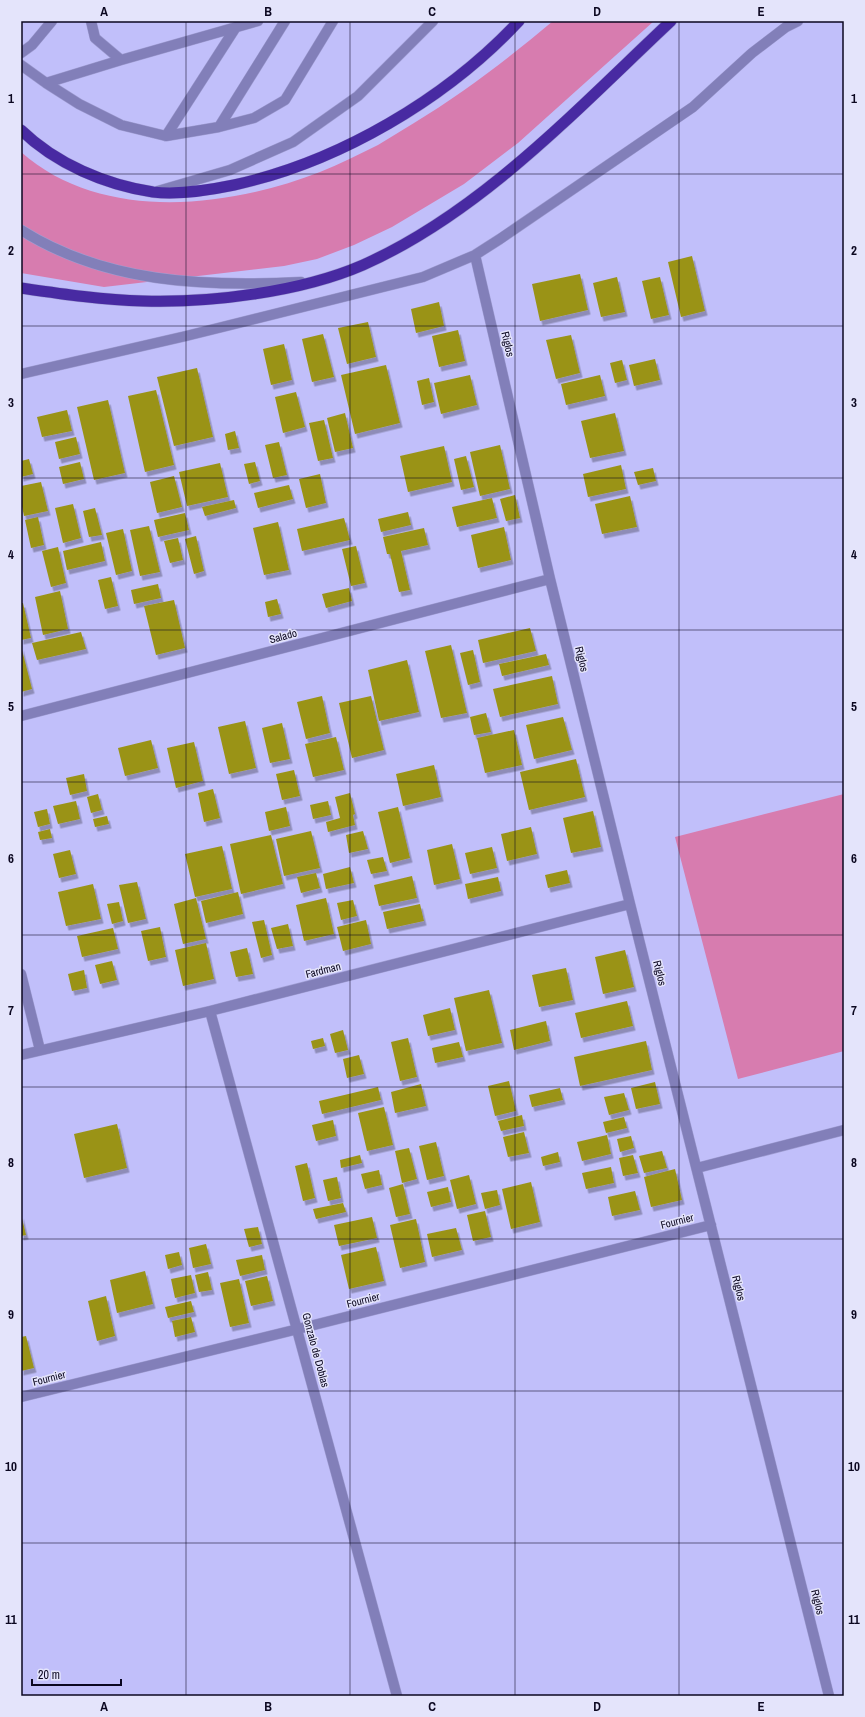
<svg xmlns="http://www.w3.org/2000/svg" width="865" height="1717" font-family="'Archivo Narrow',sans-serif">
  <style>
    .green { fill: #d77caf }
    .building { fill: #9a9317; filter: url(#shadow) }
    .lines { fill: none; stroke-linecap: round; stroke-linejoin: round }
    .service-casing { stroke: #a09ed3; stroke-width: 11 }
    .minor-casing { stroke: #a09ed3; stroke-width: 11 }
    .trunk-casing { stroke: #a09ed3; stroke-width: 12 }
    .service { stroke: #827fb9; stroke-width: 10 }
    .minor { stroke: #827fb9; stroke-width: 10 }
    .trunk { stroke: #482aa2; stroke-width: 11 }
    .grid { fill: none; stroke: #0b0720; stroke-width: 1; stroke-opacity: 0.55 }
    .labels { text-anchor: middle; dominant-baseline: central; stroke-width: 3; stroke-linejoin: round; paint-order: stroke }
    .street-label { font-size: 11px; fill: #0b0720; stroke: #e4e4fb }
    .neatline { fill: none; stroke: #0b0720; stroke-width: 1.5 }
    .grid-label { font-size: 13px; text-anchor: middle; font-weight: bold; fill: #0b0720 }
  </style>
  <defs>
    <filter id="shadow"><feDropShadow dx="2.5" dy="4.5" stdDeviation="0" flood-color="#0004"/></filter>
  </defs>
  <rect width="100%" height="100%" fill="#c1bffa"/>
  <!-- green -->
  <path class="green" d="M553 21H654L518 143 464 184 392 227 354 245 317 259 284 266 104 287 21 273V152C101 223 228 208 320 172 340 164 359 154 378 145 390 138 402 130 414 123 463 93 509 58 553 21Z
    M844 794V1051L738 1079 675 837Z"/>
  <!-- building -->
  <path class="building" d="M692 256 705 311 681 317 668 262Z
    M580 274 588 310 540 321 532 284Z
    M617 277 625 312 601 317 593 283Z
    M660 277 669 315 651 319 642 281Z
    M439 302 444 326 416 333 411 309Z
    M368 322 376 357 347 364 338 328Z
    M458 330 465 361 439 367 432 336Z
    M323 334 334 377 312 382 302 339Z
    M571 335 580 373 556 379 546 340Z
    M284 344 292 380 271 385 263 349Z
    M655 359 660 380 634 386 629 365Z
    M622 360 627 380 615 383 610 363Z
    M386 365 400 423 355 434 341 375Z
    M197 368 213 437 174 446 157 377Z
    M470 375 477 405 441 414 434 383Z
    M600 375 605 396 566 405 561 384Z
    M429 378 434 402 422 405 417 381Z
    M156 390 174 465 145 472 128 396Z
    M296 392 305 427 283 433 275 397Z
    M108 400 125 473 94 480 77 407Z
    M67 410 72 431 42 437 37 417Z
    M345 413 353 448 335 452 327 418Z
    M615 413 624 451 590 458 581 421Z
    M324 420 333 458 318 461 309 423Z
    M235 431 239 448 228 450 225 434Z
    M76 437 80 454 59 459 55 442Z
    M279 442 287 475 273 478 265 445Z
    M500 445 510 489 480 496 470 452Z
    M444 446 452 482 408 492 400 456Z
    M466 456 474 487 461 490 454 459Z
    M29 459 33 474 21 477V461Z
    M80 462 84 479 63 484 59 467Z
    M255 462 260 481 249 484 244 464Z
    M220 463 228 497 187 506 179 472Z
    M621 465 626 489 588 497 583 474Z
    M653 468 656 481 638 485 634 472Z
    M320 474 326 503 306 508 299 479Z
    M174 476 182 507 157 513 150 482Z
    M41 482 48 511 24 516 21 502V486Z
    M289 485 293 499 258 508 254 493Z
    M515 495 520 518 506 521 500 499Z
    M630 496 637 527 602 534 595 504Z
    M492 498 497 518 457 527 452 507Z
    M234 500 236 508 205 516 202 507Z
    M73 504 81 538 63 543 55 508Z
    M95 508 102 535 89 537 83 511Z
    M408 512 411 525 381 532 378 519Z
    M185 513 189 530 158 537 154 520Z
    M38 517 44 545 31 548 25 520Z
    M344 518 350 540 302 551 297 529Z
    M278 522 289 570 264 575 253 528Z
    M149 526 160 572 140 576 130 530Z
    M504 527 511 560 478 568 471 535Z
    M424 528 428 545 401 551 410 590 399 592 390 554H387L383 537Z
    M123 529 132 571 116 575 106 533Z
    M196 536 204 571 194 574 185 539Z
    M178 538 183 560 170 563 164 541Z
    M101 542 105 561 67 570 63 551Z
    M356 546 365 583 351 586 342 549Z
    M58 547 66 583 51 587 42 551Z
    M111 577 118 606 105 609 98 580Z
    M158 584 161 598 134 604 131 590Z
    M349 588 352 601 326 608 322 594Z
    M60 591 68 629 43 635 35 597Z
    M277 599 281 614 268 617 265 602Z
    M174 600 185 648 156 655 144 606Z
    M21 603H23L31 638 21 640Z
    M530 628 536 651 483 663 478 640Z
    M81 632 86 649 37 660 32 643Z
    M451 645 467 713 441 718 425 651Z
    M21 646 32 689 21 692Z
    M473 650 480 682 468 685 460 653Z
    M546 654 549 665 502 676 499 664Z
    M407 660 419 712 379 721 368 670Z
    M552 676 558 704 500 717 493 689Z
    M322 696 330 733 306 739 297 702Z
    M371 696 384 750 352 758 339 703Z
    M486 713 491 732 474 735 470 717Z
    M563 717 572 750 534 759 526 725Z
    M245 721 256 768 229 774 218 727Z
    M282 723 290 759 270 763 262 728Z
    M514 730 522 765 485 773 477 738Z
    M336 737 344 770 313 777 305 744Z
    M151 740 158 768 125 776 118 748Z
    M194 742 203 781 176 788 167 748Z
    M576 759 585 797 529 810 520 772Z
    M434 765 441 797 403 806 396 774Z
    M294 770 300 796 282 800 276 774Z
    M84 774 87 791 70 795 66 778Z
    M213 789 220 818 204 822 198 793Z
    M350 793 355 814 353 815 355 825 328 832 326 822 340 818 335 797Z
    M98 794 102 810 91 813 87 797Z
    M76 801 80 819 58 824 53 806Z
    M328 801 331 815 313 819 310 805Z
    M286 807 290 826 269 831 265 812Z
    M398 807 410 858 390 863 378 812Z
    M47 809 50 824 38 827 34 812Z
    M593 811 601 847 571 853 563 818Z
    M107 816 109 824 95 827 93 819Z
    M531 827 537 854 507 861 501 834Z
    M50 829 52 838 40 840 38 832Z
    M311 831 320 868 284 876 276 839Z
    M363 831 368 849 349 853 346 835Z
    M271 835 283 884 241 894 230 844Z
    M452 844 460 879 434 885 427 850Z
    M222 846 232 889 195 897 185 854Z
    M492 847 497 868 470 874 465 853Z
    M70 850 76 874 59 878 53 854Z
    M383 857 387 871 371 874 367 860Z
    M350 867 354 883 326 889 323 874Z
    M567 870 570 883 548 888 545 875Z
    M316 873 320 888 301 893 297 877Z
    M412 876 417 898 379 906 374 885Z
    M498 877 501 891 468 899 465 884Z
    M137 882 146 919 128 923 119 885Z
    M93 884 101 919 66 926 58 892Z
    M238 892 243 914 206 923 201 901Z
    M196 898 206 939 183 944 174 904Z
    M326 898 334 934 304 941 296 905Z
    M353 900 357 916 341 920 337 903Z
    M119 902 123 921 112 924 107 904Z
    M420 904 424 921 387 929 383 912Z
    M264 920 272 955 261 958 252 922Z
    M366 920 371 944 343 951 337 927Z
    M288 924 293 946 277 949 271 928Z
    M160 927 166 957 148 961 141 931Z
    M113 928 118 949 82 957 77 936Z
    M206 943 214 979 183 986 175 950Z
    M247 948 253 974 236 977 230 952Z
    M625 950 634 987 603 994 595 957Z
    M112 961 117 980 100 984 95 965Z
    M566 968 573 1000 539 1007 532 975Z
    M84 970 87 988 72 991 68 974Z
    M489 990 502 1043 466 1051 454 998Z
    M627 1001 633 1026 581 1038 575 1013Z
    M450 1008 455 1030 428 1036 423 1015Z
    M546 1021 550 1041 514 1050 510 1030Z
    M343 1030 348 1050 335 1053 330 1034Z
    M323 1038 325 1046 313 1049 311 1041Z
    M408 1038 417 1077 400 1081 391 1042Z
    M646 1041 652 1070 580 1086 574 1057Z
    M459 1042 463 1057 435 1063 432 1048Z
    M359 1055 364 1074 347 1078 343 1059Z
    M509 1081 516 1111 495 1116 488 1086Z
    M655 1082 660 1104 636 1109 631 1088Z
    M421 1084 426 1106 395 1113 391 1092Z
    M378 1087 381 1100 322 1114 319 1101Z
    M560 1088 563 1100 532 1107 529 1095Z
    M624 1093 629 1110 609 1115 604 1097Z
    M384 1107 393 1145 367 1151 358 1113Z
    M522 1115 524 1126 501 1131 498 1121Z
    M624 1117 627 1128 606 1133 603 1122Z
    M333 1120 336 1136 316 1141 312 1125Z
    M117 1124 127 1168 84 1178 74 1134Z
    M524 1132 529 1153 508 1157 503 1137Z
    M607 1135 611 1154 582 1161 577 1142Z
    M631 1136 634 1148 620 1152 617 1139Z
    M436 1142 444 1176 427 1180 419 1146Z
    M409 1148 417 1179 402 1183 395 1151Z
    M662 1151 667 1168 644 1173 639 1156Z
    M558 1152 560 1162 543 1166 541 1157Z
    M360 1155 362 1163 341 1168 340 1160Z
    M633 1155 638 1173 623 1176 619 1158Z
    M307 1163 315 1198 303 1201 295 1166Z
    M611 1167 614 1183 586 1189 582 1173Z
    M675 1169 682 1200 651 1207 644 1177Z
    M379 1170 382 1185 365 1189 361 1174Z
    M469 1175 476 1204 457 1209 450 1180Z
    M337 1177 341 1198 328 1201 323 1180Z
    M531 1182 540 1222 511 1229 502 1189Z
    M403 1184 410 1214 396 1217 389 1188Z
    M448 1187 451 1202 431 1207 427 1192Z
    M497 1190 500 1205 485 1209 481 1193Z
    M635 1191 640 1210 612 1216 608 1197Z
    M343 1203 346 1212 316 1219 313 1209Z
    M485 1211 491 1237 473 1241 467 1215Z
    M21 1214 26 1235 21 1236Z
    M372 1217 377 1238 339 1246 334 1225Z
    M416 1219 425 1262 400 1268 390 1225Z
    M258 1227 262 1244 249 1247 244 1229Z
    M456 1228 462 1250 432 1257 427 1234Z
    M206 1244 211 1264 193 1268 189 1248Z
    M376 1247 384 1281 349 1289 341 1255Z
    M179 1252 182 1265 168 1269 165 1255Z
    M262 1255 265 1270 240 1276 236 1260Z
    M145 1271 153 1304 117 1313 110 1280Z
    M208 1272 212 1290 199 1292 195 1275Z
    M191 1275 195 1293 175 1298 171 1279Z
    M267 1276 273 1301 251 1306 245 1281Z
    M239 1279 249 1323 230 1327 220 1283Z
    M106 1296 115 1336 97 1341 88 1301Z
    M191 1301 194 1312 168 1318 165 1307Z
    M191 1317 195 1332 175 1337 172 1321Z
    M26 1336 34 1368 21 1371V1337Z"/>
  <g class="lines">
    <!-- service casing -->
    <g class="service-casing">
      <path id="service" d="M91 21 95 38 121 60
        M21 53 32 45 52 21
        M21 65 46 83 121 60 258 21
        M46 83 79 104 121 125 166 136 219 127 254 118 285 100 333 21
        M219 127 285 21
        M166 136 236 27
        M158 191 230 170 293 142 358 96 433 21
        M21 230C105 283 204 287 301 282"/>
    </g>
    <!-- minor casing -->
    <g class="minor-casing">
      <path id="minor" d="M475 255 550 579 630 904 829 1696
        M21 374 186 336 423 277 475 255 500 239 693 107 752 53 786 27 798 21
        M21 716 550 579
        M21 974 40 1050
        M210 1011 397 1696
        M21 1055 210 1011 630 904
        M697 1168 844 1130
        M21 1397 298 1329 711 1225"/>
    </g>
    <!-- trunk casing -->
    <g class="trunk-casing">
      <path id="trunk" d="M21 130C56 164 106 185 153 192 178 195 210 190 234 185 339 162 446 99 519 21
        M21 288C62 294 102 300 143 301 211 303 301 292 363 265 482 212 577 109 671 21"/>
    </g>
    <!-- service -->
    <use href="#service" class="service"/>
    <!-- minor -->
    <use href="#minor" class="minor"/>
    <!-- trunk -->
    <use href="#trunk" class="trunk"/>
  </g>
  <!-- grid -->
  <path class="grid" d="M186 21V1696M350 21V1696M515 21V1696M679 21V1696M21 174H844M21 326H844M21 478H844M21 630H844M21 782H844M21 935H844M21 1087H844M21 1239H844M21 1391H844M21 1543H844"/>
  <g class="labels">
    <!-- street labels -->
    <g class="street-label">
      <text transform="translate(508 344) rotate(77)">Riglos</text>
      <text transform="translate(283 636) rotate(-15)">Salado</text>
      <text transform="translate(582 659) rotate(76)">Riglos</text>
      <text transform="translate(323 970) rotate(-14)">Fardman</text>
      <text transform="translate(660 973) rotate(76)">Riglos</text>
      <text transform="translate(677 1221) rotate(-14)">Fournier</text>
      <text transform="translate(739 1288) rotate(76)">Riglos</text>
      <text transform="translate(363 1300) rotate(-14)">Fournier</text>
      <text transform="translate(316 1350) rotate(75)">Gonzalo de Doblas</text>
      <text transform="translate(49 1378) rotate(-14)">Fournier</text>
      <text transform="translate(818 1602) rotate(76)">Riglos</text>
    </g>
  </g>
  <!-- border -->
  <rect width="865" height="1717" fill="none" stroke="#e4e4fb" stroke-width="44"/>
  <!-- scale -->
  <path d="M32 1679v6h89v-6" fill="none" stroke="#0b0720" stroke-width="2"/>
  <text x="38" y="1679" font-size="12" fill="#0b0720" stroke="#e4e4fb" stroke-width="3" paint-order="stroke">20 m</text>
  <rect x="22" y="22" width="821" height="1673" class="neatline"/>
  <g class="grid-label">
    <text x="104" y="16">A</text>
    <text x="268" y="16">B</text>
    <text x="432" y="16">C</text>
    <text x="597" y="16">D</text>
    <text x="761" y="16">E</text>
    <text x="11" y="103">1</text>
    <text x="854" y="103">1</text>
    <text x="11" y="255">2</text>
    <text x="854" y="255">2</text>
    <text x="11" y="407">3</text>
    <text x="854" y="407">3</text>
    <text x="11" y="559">4</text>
    <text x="854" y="559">4</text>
    <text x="11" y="711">5</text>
    <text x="854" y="711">5</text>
    <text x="11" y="863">6</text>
    <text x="854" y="863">6</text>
    <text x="11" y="1015">7</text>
    <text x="854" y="1015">7</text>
    <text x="11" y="1167">8</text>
    <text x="854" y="1167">8</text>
    <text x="11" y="1319">9</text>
    <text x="854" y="1319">9</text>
    <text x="11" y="1471">10</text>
    <text x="854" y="1471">10</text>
    <text x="11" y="1624">11</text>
    <text x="854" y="1624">11</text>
    <text x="104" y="1711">A</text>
    <text x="268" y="1711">B</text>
    <text x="432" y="1711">C</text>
    <text x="597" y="1711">D</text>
    <text x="761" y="1711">E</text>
  </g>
</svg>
